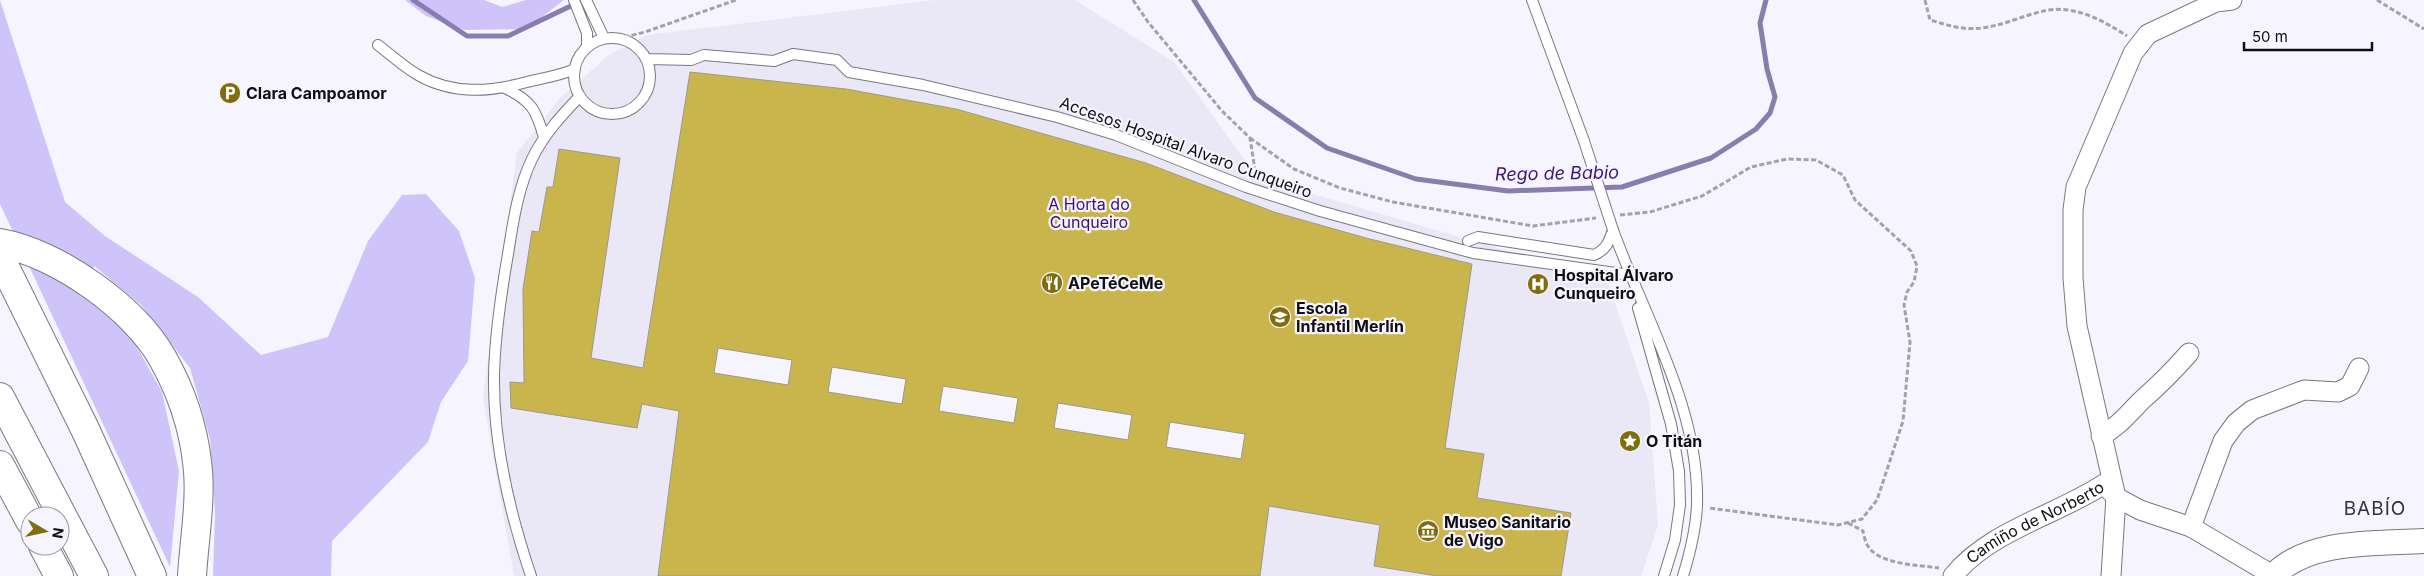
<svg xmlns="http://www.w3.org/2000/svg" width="2424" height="576" font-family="Inter,sans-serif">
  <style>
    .built { fill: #eae7f7 }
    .green { fill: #cfc4f9 }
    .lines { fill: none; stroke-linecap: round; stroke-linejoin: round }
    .stream { stroke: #897db0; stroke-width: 5 }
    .building { fill: #cab54d; stroke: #9b9990; fill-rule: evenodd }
    .service-casing { stroke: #797881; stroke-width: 12 }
    .minor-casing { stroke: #797881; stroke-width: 21 }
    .tertiary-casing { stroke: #797881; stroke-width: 26 }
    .motorway-casing { stroke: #797881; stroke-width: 30 }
    .path { stroke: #a3a1a9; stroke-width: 3; stroke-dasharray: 5 2.5; stroke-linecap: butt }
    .service { stroke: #fff; stroke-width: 10 }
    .minor { stroke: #fff; stroke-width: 19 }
    .tertiary { stroke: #fff; stroke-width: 24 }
    .motorway { stroke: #fff; stroke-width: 28 }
    .service-bridge-casing { stroke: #797881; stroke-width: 12; stroke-linecap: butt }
    .service-bridge { stroke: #fff; stroke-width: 10 }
    .labels { text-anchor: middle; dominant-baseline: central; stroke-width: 4.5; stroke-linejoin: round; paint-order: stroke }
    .poi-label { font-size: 16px; font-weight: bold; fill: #0f0e12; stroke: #f6f4fe; text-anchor: start }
    .street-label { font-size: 16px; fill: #0f0e12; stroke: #f6f4fe }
    .park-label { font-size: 16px; fill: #3b1077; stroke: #f6f4fe }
    .water-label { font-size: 18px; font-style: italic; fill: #3e147a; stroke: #f6f4fe }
    .quarter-label { font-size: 19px; letter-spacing: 1px; fill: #34323a; stroke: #f6f4fe }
  </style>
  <rect width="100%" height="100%" fill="#f6f4fe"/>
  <!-- built -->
  <path class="built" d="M935 0H1075L1174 62 1258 178 1607 280 1649 403 1658 525 1641 576H1561L1571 513 1477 498 1484 454 1445 448 1471 264 1366 238 1274 212 1146 163 956 109 846 89 690 72 643 368 591 358 620 158 547 188 539 232 532 231 523 289 524 383H510L511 407 637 427 642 404 700 414 658 576H514L483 397 517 153 561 97 609 55 647 35Z
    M1263 505 1380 525 1374 566 1437 576H1260L1267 521Z"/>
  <!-- green -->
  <path class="green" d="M0 0 65 202 105 236 198 297 261 355 328 337 368 241 402 195 426 194 459 231 475 278 468 361 441 402 428 442 332 541 331 576H213L215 513 210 439 190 368 141 305 94 266 86 293 132 338 162 392 179 471 170 567 0 204Z
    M405 0H484L502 7 526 0H564L526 29 464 30 426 16Z"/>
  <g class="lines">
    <!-- stream -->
    <path class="stream" d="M413 0 467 36H508L577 3
      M1194 0 1255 98 1327 148 1416 179 1508 191 1622 187 1711 158 1756 129 1770 113 1775 97 1767 69 1760 23 1766 0"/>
  </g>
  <!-- building -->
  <path class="building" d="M690 72 846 89 956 109 1146 163 1274 212 1366 238 1472 264 1445 448 1484 454 1477 498 1571 513 1561 576H1437L1374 566 1380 525 1269 506 1260 576H658L679 411 642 404 637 428 511 408 510 382 524 383 523 289 532 231 539 232 547 187H553L559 149 620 158 591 358 643 368ZM718 348 792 360 788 385 714 373ZM832 367 906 379 902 404 828 392ZM943 386 1018 398 1014 423 939 411ZM1058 403 1132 415 1128 440 1054 428ZM1170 422 1245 434 1241 459 1166 447Z"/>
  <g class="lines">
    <!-- service casing -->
    <g class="service-casing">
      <path id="service" d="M574 0 587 33V45
        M586 0 604 38
        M1532 0 1584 141
        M574 76a38 38 0 1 1 76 0a38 38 0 1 1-76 0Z
        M378 45C391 55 404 67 418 75 453 95 490 92 527 82 543 78 559 76 575 69
        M648 59 691 60 704 55 774 61 793 54 837 60 849 72 923 85 1057 117 1116 135 1246 187 1320 211 1473 253 1630 275
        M505 88C532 101 536 110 544 137
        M1613 230C1645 319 1700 409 1697 505 1696 529 1690 553 1683 576
        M1468 241 1478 237 1594 255C1606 250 1609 242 1613 230
        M1638 308 1671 424 1679 471 1680 505 1675 540 1664 576
        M531 576C509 511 493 444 494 375 495 334 501 294 508 254 513 222 518 188 532 159 544 134 562 115 580 96"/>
    </g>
    <!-- minor casing -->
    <g class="minor-casing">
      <g id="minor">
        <path d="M2101 436C2120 425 2127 415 2142 400 2159 385 2174 370 2189 353"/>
        <path d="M2191 527 2223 441 2236 423 2252 410 2304 390 2338 392 2350 386 2359 368"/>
        <path id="s1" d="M1953 576C1989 531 2057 515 2104 484L2116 497 2140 510 2191 527 2274 576"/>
        <path d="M2111 576 2116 497 2077 326 2073 278V210L2076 187 2133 53 2148 34 2216 2 2232 0"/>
      </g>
    </g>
    <!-- tertiary casing -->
    <g class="tertiary-casing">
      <path id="tertiary" d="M2273 576C2308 539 2376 544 2424 541"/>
    </g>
    <!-- motorway casing -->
    <g class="motorway-casing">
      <path id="motorway" d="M0 243C57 253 135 308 163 359 181 391 193 426 197 462 202 497 194 541 192 576
        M0 257 85 429 152 576
        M0 397 94 576
        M0 465 30 521
        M43 546 59 576"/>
    </g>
    <!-- path -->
    <path class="path" d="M1133 0 1148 22 1222 111 1250 138 1255 170 1254 178
      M1925 0 1930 20C1941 23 1952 27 1963 28 1993 32 2020 15 2049 10 2077 6 2104 21 2127 36
      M2377 0 2424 29
      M617 39 645 32 736 0
      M1250 138 1294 169 1340 188 1393 202 1533 226 1596 218
      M1620 215 1650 212 1702 196 1751 167 1787 159 1816 160 1843 175 1855 200 1911 251 1917 266 1914 282 1907 292 1904 305 1910 342 1903 421 1877 500 1862 519 1838 525 1709 508
      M1848 523 1863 531C1864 535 1865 542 1868 546 1879 565 1920 565 1939 568"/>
    <!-- service -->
    <use href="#service" class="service"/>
    <!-- minor -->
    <use href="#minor" class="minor"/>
    <!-- tertiary -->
    <use href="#tertiary" class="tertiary"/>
    <!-- motorway -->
    <use href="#motorway" class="motorway"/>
    <!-- service-bridge casing -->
    <g class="service-bridge-casing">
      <path id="service-bridge" d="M1584 141 1613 230"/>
    </g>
    <!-- service-bridge -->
    <use href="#service-bridge" class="service-bridge"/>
  </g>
  <!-- icons -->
  <defs>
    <g id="parking-disc" transform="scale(1.125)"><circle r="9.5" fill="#7f6e0b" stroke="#f6f4fe"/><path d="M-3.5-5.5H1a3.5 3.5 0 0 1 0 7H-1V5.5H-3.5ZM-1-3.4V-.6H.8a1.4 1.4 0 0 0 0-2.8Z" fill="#fff"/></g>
    <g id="restaurant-disc" transform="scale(1.125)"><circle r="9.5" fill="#7f6e0b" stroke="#f6f4fe"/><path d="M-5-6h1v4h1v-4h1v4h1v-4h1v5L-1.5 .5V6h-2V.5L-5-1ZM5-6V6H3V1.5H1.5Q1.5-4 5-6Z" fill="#fff"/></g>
    <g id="hospital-disc" transform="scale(1.125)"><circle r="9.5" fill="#7f6e0b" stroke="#f6f4fe"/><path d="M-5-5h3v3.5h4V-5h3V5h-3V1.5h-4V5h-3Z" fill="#fff"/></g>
    <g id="school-disc" transform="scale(1.125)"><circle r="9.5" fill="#7f6e0b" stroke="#f6f4fe"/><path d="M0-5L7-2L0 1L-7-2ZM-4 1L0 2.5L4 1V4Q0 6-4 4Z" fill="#fff"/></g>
    <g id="sight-disc" transform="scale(1.125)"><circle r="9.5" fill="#7f6e0b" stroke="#f6f4fe"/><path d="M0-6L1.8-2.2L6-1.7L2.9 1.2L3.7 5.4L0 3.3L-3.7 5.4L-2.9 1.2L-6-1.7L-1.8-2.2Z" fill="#fff"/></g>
    <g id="museum-disc" transform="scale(1.125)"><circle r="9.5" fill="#7f6e0b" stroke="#f6f4fe"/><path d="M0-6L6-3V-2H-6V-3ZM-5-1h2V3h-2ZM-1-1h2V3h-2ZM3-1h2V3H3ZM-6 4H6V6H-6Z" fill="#fff"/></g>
  </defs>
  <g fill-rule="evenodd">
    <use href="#parking-disc" x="230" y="93"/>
    <use href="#restaurant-disc" x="1052" y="283"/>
    <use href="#hospital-disc" x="1538" y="284"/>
    <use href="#school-disc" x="1280" y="317"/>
    <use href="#sight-disc" x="1630" y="441"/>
    <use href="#museum-disc" x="1428" y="531"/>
  </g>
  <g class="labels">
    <!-- poi labels -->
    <g class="poi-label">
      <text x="246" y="93">Clara Campoamor</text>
      <text x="1554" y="275">Hospital Álvaro<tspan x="1554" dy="18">Cunqueiro</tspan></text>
      <text x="1068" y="283">APeTéCeMe</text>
      <text x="1296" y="308">Escola<tspan x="1296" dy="18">Infantil Merlín</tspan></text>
      <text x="1646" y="441">O Titán</text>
      <text x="1444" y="522">Museo Sanitario<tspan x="1444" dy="18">de Vigo</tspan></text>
    </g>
    <!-- street labels -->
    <g class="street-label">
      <text transform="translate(1186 147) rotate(20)">Accesos Hospital Alvaro Cunqueiro</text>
      <text stroke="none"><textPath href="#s1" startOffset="99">Camiño de Norberto</textPath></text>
    </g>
    <!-- park labels -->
    <g class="park-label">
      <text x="1089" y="204">A Horta do<tspan x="1089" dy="18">Cunqueiro</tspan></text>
    </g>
    <!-- water labels -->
    <g class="water-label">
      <text transform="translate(1557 173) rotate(-1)">Rego de Babio</text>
    </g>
    <!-- quarter labels -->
    <g class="quarter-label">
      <text x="2375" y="508">BABÍO</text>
    </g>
  </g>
  <!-- north arrow -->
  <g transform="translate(45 531) rotate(99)"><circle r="24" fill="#f6f4fe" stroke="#9a98a0"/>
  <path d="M0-4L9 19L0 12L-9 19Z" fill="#7f6e0b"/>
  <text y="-8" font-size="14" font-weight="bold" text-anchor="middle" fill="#0f0e12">N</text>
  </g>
  <!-- scale -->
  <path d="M2244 42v8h128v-8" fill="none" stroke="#0f0e12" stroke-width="2.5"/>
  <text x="2252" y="42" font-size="15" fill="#0f0e12" stroke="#f6f4fe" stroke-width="4" paint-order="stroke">50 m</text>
</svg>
